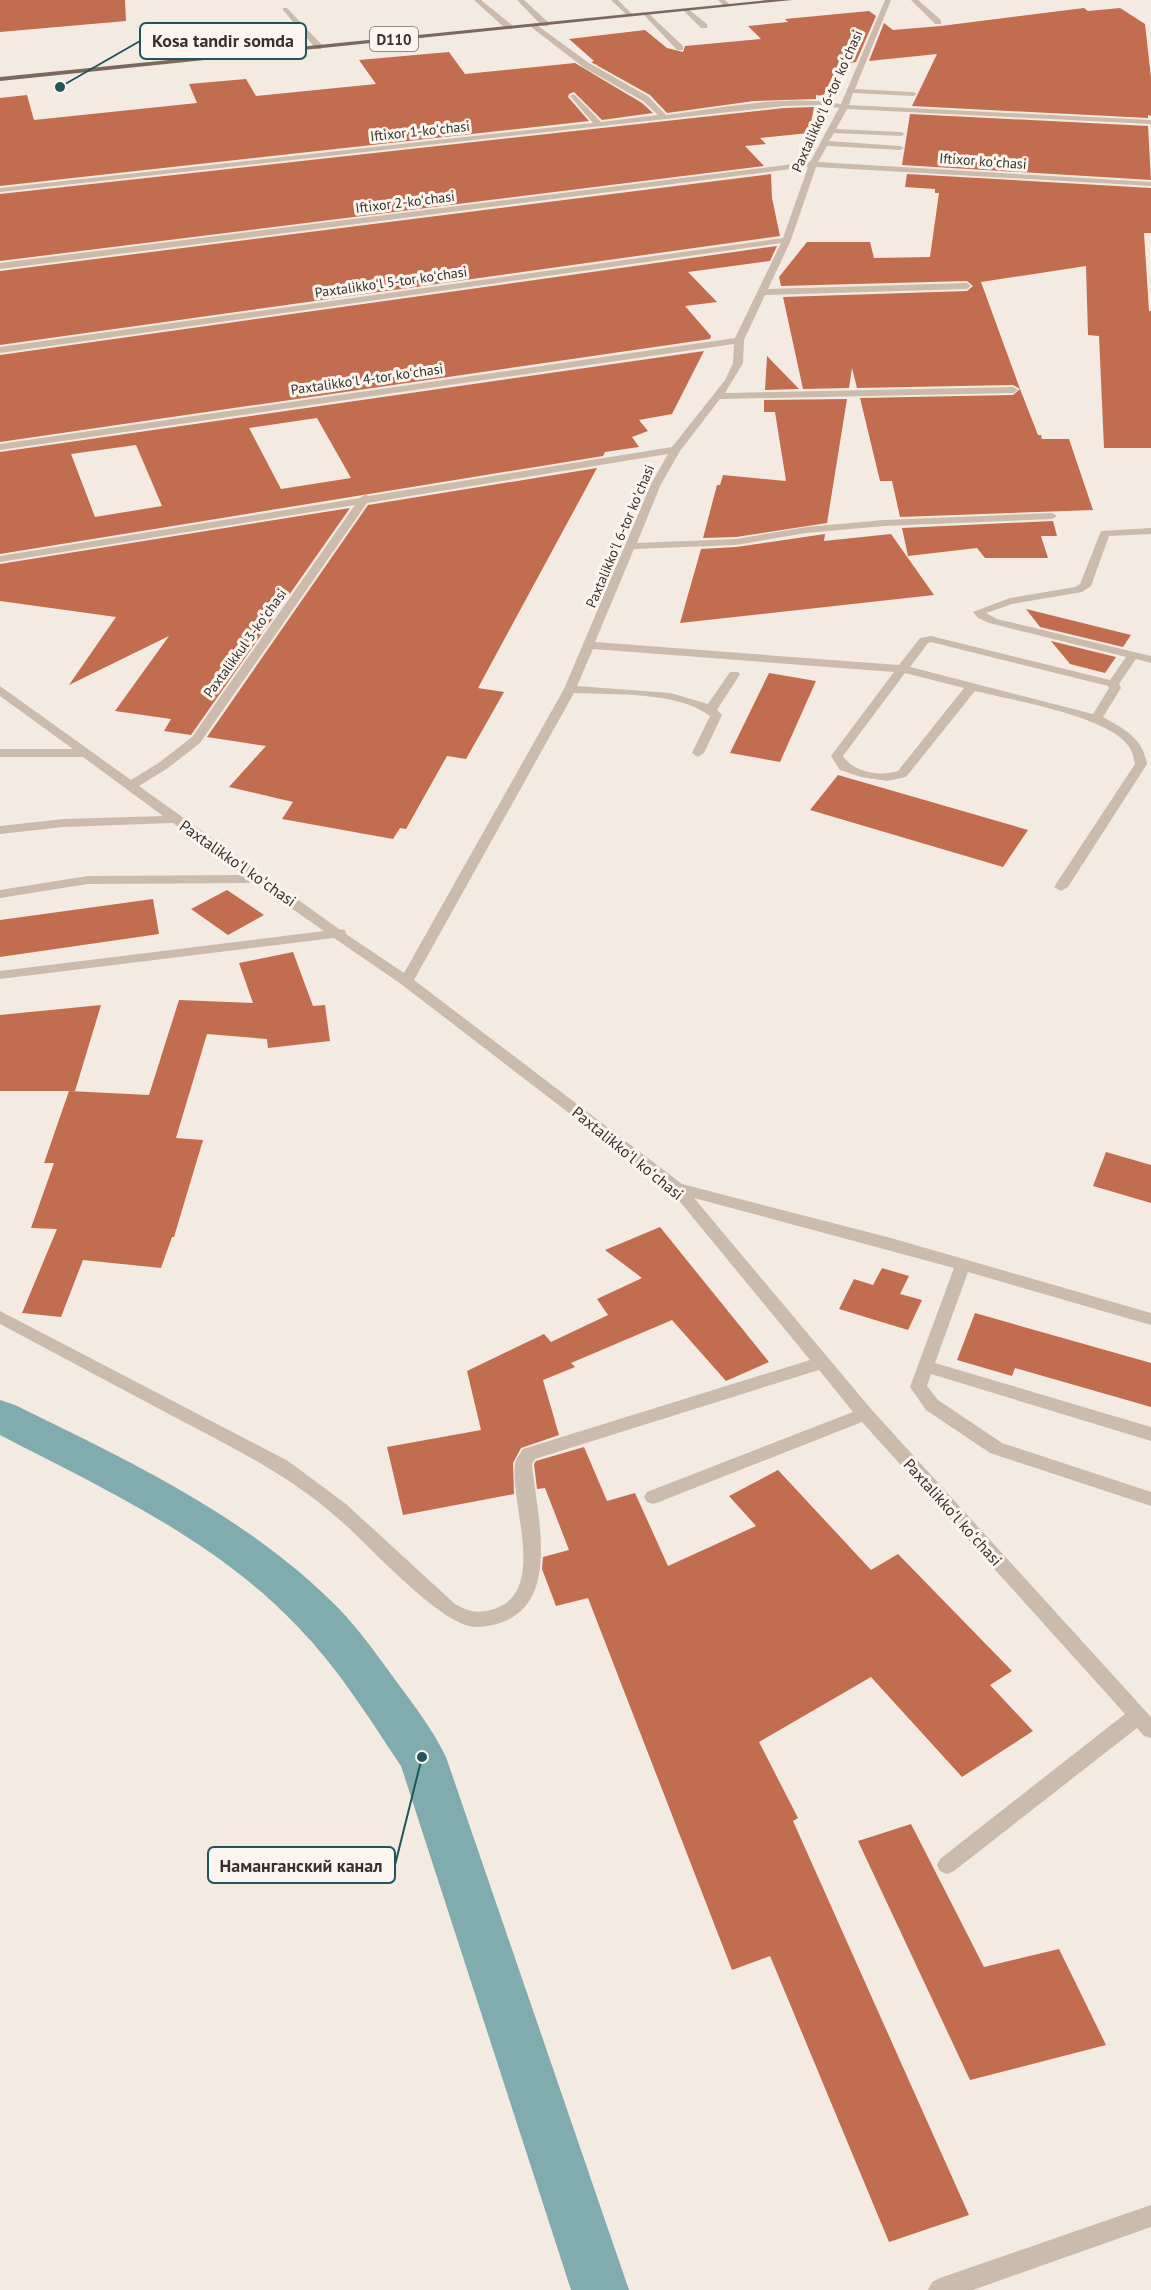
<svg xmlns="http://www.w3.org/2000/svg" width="1151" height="2290" font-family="'PT Sans',sans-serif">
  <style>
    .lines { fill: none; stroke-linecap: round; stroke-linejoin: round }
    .canal { fill: #81acaf; fill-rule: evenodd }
    .building { fill: #c26d50; fill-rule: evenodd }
    .minor { fill: #cbbbad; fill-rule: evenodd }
    .major { fill: #7b675d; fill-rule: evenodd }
    .labels { text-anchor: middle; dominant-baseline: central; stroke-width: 6; stroke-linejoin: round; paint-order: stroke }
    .far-street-label { font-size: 14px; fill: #3a302b; stroke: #faf5ee }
    .shield { fill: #faf5ee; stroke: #746b66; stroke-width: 1.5 }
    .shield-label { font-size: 15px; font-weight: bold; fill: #3a302b }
    .street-label { font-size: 16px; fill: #3a302b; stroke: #faf5ee }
    .leader { fill: none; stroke: #22555a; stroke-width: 2 }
    .callout-dot { fill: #22555a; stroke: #faf5ee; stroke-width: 2 }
    .callout { fill: #faf5ee; stroke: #22555a; stroke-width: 2 }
    .callout-label { font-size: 18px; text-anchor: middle; font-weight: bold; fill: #3a302b }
  </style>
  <rect width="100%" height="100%" fill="#f3ebe1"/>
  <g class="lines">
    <!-- canal -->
    <path class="canal" d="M0 1400 15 1405C125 1459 237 1511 327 1597 354 1622 375 1652 396 1681 414 1705 433 1730 446 1757L629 2290H571L401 1766C369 1718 338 1668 298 1627 216 1540 104 1489 0 1435Z"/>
  </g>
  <!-- building -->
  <path class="building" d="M0 0H125L126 21 0 32Z
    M1084 8 1088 11 1120 8 1145 24 1151 78V116L1148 115V118L912 106 937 54 869 61 884 23 893 30 941 26Z
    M869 11 876 16 856 62 839 64 823 96 816 95V99L754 101 667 113 650 95 591 62 594 61 569 39 645 30 667 48 683 52 685 46 761 39 748 26 788 22 785 19Z
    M449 52 465 74 575 63 642 103 653 113 602 120 574 92 569 94 568 97 589 121 0 186V98L27 95 34 120 197 103 189 84 246 79 256 96 376 84 359 60Z
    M814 107 809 133 760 138 766 144 745 146 764 166 0 261V194L784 108Z
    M910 114 1148 126 1151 180 902 165Z
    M771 174 772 198 780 236 0 345V271Z
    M907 174 1151 188V233H1144L1149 311H1151V448H1104L1099 336 1088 335 1086 266 981 282 1020 389 1013 385 857 388 852 368 849 388 803 389 783 297 967 291 973 286 967 281 781 286 779 277 807 242H870L874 258 930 257 939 193H935V189L905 187Z
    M777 246 770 261 688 272 717 302 685 306 711 336 710 339 0 442V355Z
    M704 351 672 414 639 420 648 431 632 437 639 447 605 452 603 456 0 554V452ZM317 418 351 478 281 489 249 428ZM136 445 162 506 95 517 71 454Z
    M767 356 799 389 765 390Z
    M1020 389 1038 435H1041L1042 439H1069L1093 510 900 517 892 481H880L860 398 1013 395Z
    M847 399 827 523 736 537 703 538 717 485H720L723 475 786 481 775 412H764V400Z
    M597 468 478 688 504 692 466 759 447 756 406 829 400 828 393 839 282 819 293 802 229 787 266 746 207 737 368 505Z
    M350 508 191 735 164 731 171 719 115 711 169 636 69 685 116 617 0 601V564Z
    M1053 521 1057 536H1041L1048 558H985L977 548 908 556 902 528Z
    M825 534 824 541 891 534 934 595 680 623 701 549 736 547Z
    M1026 609 1131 635 1123 647 1040 627Z
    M1051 641 1116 657 1105 673 1070 664Z
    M769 673 816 681 780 762 730 753Z
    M838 775 1028 830 1003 867 810 810Z
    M227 890 264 915 228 935 191 909Z
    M153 899 159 934 0 957V920Z
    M293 952 313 1006 325 1005 330 1041 268 1048 267 1039 207 1034 176 1138 203 1140 174 1237H172L161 1268 83 1260 61 1317 22 1313 57 1229 31 1228 54 1163H44L69 1091 149 1095 179 1000 253 1003 239 963Z
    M101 1005 75 1091H0V1015Z
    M1106 1152 1151 1165V1203L1093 1186Z
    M660 1227 769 1362 726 1381 672 1320 571 1363 575 1367 543 1380 559 1435 521 1448 513 1463 514 1494 403 1515 387 1447 481 1430 467 1371 544 1334 551 1342 608 1315 597 1299 642 1278 605 1250Z
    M882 1268 909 1276 900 1294 922 1300 908 1330 839 1309 854 1279 873 1285Z
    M975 1313 1151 1363V1407L1015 1368 1012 1376 957 1360Z
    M584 1447 607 1501 635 1493 668 1566 756 1526 729 1496 778 1470 871 1570 898 1554 1012 1671 990 1685 1033 1731 962 1777 871 1677 759 1742 798 1818 793 1821 969 2215 889 2242 770 1956 732 1970 588 1598 556 1606 542 1569 543 1557 569 1550 545 1488 537 1489 534 1464 536 1461Z
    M911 1824 984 1967 1059 1949 1106 2045 970 2080 858 1841Z"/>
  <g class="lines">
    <!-- minor -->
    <path class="minor" d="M474 0H481L512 25V29H506Z
      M517 0H524L548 22V26H542Z
      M611 0H618L632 14V16H628Z
      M718 0H725L731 6 725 7Z
      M885 0H891L855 89 913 92 917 94 913 96 853 93 849 105 1151 120V124L847 109 836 129 901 132 905 134 901 136 834 133 829 141 900 146 904 148 900 150 827 146 818 162 1151 182V186L816 167 791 240 768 289 967 283 971 286 967 289 765 295 744 340 743 363 725 393 1013 387 1018 390 1013 393 720 399 680 451 661 484 637 543 736 539 806 527 884 520 1052 513 1057 516 1052 519 884 526 806 533 736 545 634 549 595 642 899 665 920 638 931 636 1110 680 1126 657 989 623 978 618 973 612 1010 598 1075 587 1080 584 1101 531 1151 528V534L1109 536 1091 586 1082 592 1012 604 986 613 997 619 1151 656V663L1136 659 1119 684 1121 688 1103 717C1124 729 1143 738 1147 764L1068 887 1061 891 1054 887 1135 764C1133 754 1131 747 1123 740 1097 715 1012 700 975 691L906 777 887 781 861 777 840 770 831 756 894 672 593 649 577 686 670 693 708 704 730 672H738L740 674 717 710 722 715 704 753 698 757 692 753 710 716C678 691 613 695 574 693L414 980 682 1184 891 1238 1151 1313V1325L968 1272 935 1363 1151 1427V1441L931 1374 927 1386 938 1400 1002 1443 1151 1492V1506L990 1453 926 1410 910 1387 954 1268 694 1198 871 1409 1151 1717V1738L1144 1736 1137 1728 954 1871 947 1874 940 1871 937 1865 940 1859 1125 1714 862 1422 659 1502 653 1504 647 1502 644 1497 647 1492 853 1412 819 1370 535 1459 532 1464C538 1523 566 1621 478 1627 443 1630 364 1539 334 1515 288 1475 234 1448 180 1420 120 1388 60 1356 0 1324V1311L288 1461 346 1504 455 1604C469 1612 479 1614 494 1609 548 1592 510 1504 515 1465 515 1460 520 1454 523 1449L810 1360 672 1192 401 984 334 938 0 979V971L324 931 255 883 88 884 0 898V890L88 876 244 875 173 823 64 827 0 834V826L64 819 163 816 83 757H0V749H73L0 696V686L131 780 160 762 192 737 355 505 0 562V556L360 498 365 495 369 496 672 447 725 380 733 363 734 344 0 450V444L735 338 781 243 0 353V347L783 238 808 167 0 269V263L810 162 839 108 822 105 784 106 0 192V188L593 123 570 96 574 94 601 122 658 115 643 101 583 67 531 27 534 23 589 63 649 97 666 115C723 108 785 94 841 104ZM668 454 651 484 564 689 404 973 346 934 345 930 339 929 139 786 168 768 200 743 367 503ZM931 642 1108 686 1109 688 1093 714 910 667 928 643ZM905 673 964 688 898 771C880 777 853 772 843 756Z
      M911 0H918L941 20V24H935Z
      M283 8H287L322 45V49H316L283 10Z
      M684 9H688L707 24V28H701L684 11Z
      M644 13H648L683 46V50H677L644 15Z
      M1151 2205V2227L973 2290H928L932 2282 940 2278Z"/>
    <!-- major -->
    <path class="major" d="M768 0H792L0 81V77Z"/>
  </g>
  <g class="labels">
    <!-- far-street labels -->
    <g class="far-street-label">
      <text transform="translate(827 101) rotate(-66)">Paxtalikkoʻl 6-tor koʻchasi</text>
      <text transform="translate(420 131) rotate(-6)">Iftixor 1-koʻchasi</text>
      <text transform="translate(983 161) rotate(4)">Iftixor koʻchasi</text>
      <text transform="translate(405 202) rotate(-7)">Iftixor 2-koʻchasi</text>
      <text transform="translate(391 282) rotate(-8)">Paxtalikkoʻl 5-tor koʻchasi</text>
      <text transform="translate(367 379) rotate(-8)">Paxtalikkoʻl 4-tor koʻchasi</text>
      <text transform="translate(620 536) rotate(-67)">Paxtalikkoʻl 6-tor koʻchasi</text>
      <text transform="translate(245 643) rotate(-54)">Paxtalikkul 3-koʻchasi</text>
    </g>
    <!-- shield labels -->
    <rect class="shield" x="370" y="27" width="48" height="24" rx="4.5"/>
    <g class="shield-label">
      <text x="394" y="39">D110</text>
    </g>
    <!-- street labels -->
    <g class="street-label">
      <text transform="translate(238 863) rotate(35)">Paxtalikkoʻl koʻchasi</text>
      <text transform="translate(628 1153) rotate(39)">Paxtalikkoʻl koʻchasi</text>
      <text transform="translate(953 1512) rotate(48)">Paxtalikkoʻl koʻchasi</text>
    </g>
  </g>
  <!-- callouts -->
  <path class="leader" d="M60 87L140 41M422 1757L395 1865"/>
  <g class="callout-dot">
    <circle cx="60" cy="87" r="6"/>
    <circle cx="422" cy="1757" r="6"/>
  </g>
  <g class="callout">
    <rect x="140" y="23" width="166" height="36" rx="6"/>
    <rect x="208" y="1847" width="187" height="36" rx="6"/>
  </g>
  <g class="callout-label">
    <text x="223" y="47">Kosa tandir somda</text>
    <text x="301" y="1872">Наманганский канал</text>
  </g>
</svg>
